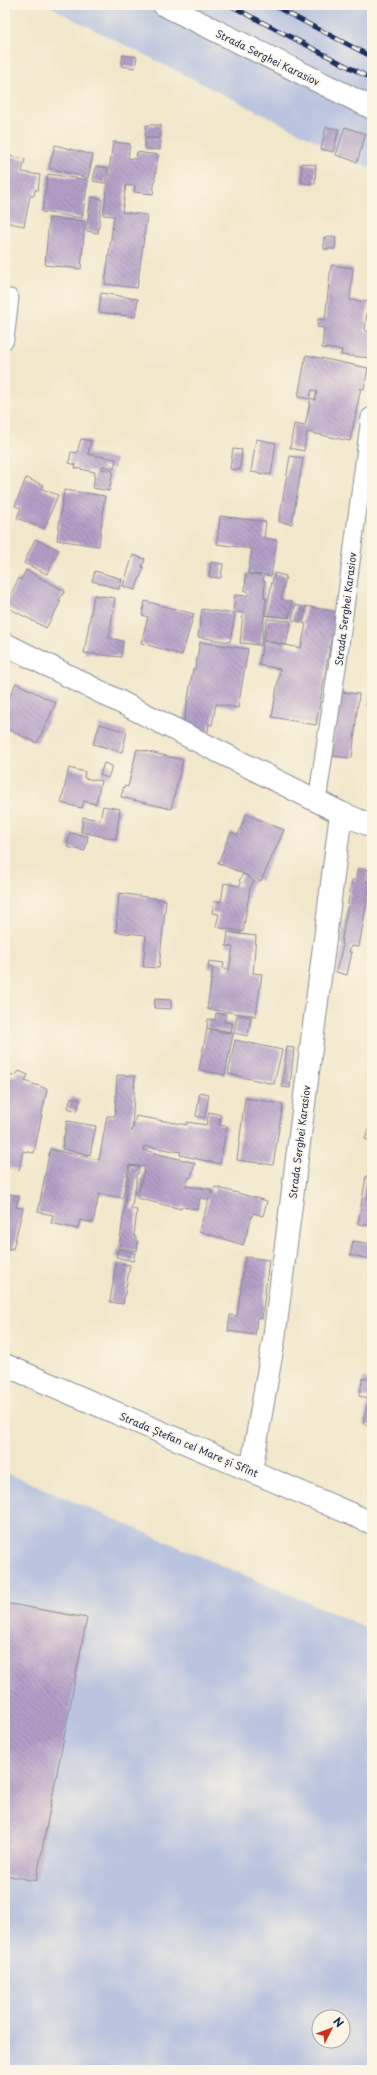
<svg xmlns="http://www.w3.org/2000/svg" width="377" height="2075" font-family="'Playpen Sans',sans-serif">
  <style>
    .industrial { fill: #bac4de; fill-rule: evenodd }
    .building { fill: url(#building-back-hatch) }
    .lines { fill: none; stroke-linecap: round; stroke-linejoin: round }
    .lane-casing { stroke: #868b94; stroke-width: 19 }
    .street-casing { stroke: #868b94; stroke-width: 24 }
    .primary-casing { stroke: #868b94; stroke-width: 24 }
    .lane { stroke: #fff; stroke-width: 17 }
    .street { stroke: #fff; stroke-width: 22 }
    .primary { stroke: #fff; stroke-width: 22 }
    .rail-casing { stroke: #1b2f5e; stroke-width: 4.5 }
    .rail { stroke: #fcf5e5; stroke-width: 3; stroke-dasharray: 9; stroke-linecap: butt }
    .labels { text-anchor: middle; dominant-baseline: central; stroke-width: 3.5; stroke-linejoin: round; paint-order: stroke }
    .street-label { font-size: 10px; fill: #1b2f5e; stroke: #fcf5e5 }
  </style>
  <defs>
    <pattern id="building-back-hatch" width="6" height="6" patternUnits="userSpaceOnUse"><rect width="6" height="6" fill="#b39fc7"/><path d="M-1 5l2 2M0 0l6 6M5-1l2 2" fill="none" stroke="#9182a5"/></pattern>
  </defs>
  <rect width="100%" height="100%" fill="#fcf5e5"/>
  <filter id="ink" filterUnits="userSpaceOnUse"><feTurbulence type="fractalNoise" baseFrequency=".025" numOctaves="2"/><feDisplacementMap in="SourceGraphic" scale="8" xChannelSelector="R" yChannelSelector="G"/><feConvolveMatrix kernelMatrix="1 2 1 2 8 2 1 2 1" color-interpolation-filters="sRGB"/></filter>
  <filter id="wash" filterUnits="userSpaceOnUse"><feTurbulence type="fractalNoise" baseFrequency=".012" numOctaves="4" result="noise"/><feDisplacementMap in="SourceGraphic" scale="16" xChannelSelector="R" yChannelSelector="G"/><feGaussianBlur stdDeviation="0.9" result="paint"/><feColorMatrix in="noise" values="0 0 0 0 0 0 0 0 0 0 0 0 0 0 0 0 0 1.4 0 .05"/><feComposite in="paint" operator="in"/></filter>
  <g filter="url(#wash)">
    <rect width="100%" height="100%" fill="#f1e7ca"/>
    <!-- industrial -->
    <path class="industrial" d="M48 5H372V169L71 18Z
      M5 1472 372 1630V2070H5ZM319 2017H343V2041H319Z"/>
    <g id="blocks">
      <!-- building -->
      <path class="building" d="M123 55 137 57 135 68 121 66Z
        M146 125H161L160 138H145Z
        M326 127 339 129 333 152 321 149Z
        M345 127 366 134 357 162 336 155Z
        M145 138 160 139V150L145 149Z
        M113 142 130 144 128 158 136 159 137 152 158 155 153 194 134 192 135 186 126 185 122 212 147 215 137 288 105 284 114 216 103 215Z
        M55 145 93 155 88 178 49 168Z
        M9 156 25 159 22 172 40 175 38 190H35L34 196H30L24 226 5 222V170Z
        M302 163 316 165 315 184 301 183Z
        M96 166 108 168 105 183 93 181Z
        M48 174 88 180 82 218 42 212Z
        M91 197 102 199 98 233 86 231Z
        M49 218 85 221 81 269 45 265Z
        M324 237H336L335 249H324Z
        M331 265 353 268 350 300 368 302 365 331 372 332V358L341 355 342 350 322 348 324 328 317 327 318 319 325 320Z
        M101 293 138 299 135 317 99 312Z
        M306 355 368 368 364 389 361 388 350 441 307 432 304 451 290 448 294 424 305 426 311 398 315 400 317 391 312 390 309 399 298 397Z
        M81 439 91 441 88 454 116 459 114 469 103 466 102 469 113 471 109 491 93 488 95 472 75 468 76 465 69 463 71 452 77 453Z
        M256 439 276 443 271 475 251 472Z
        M233 449 242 450 240 470 230 469Z
        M290 456 303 458 292 524 279 522Z
        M26 478 43 485 42 489 58 495 44 529 17 518 21 508 15 506Z
        M64 490 105 496 99 546 57 540Z
        M220 516 266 522 264 538 277 540 271 576 264 575 263 581H265L264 598H266L261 645 240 643 243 613 233 612 235 595 247 596 248 591H245L246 574 261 575 248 573 252 549 217 544Z
        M35 539 59 550 47 574 24 563Z
        M133 555 145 559 142 567 144 568 135 590 123 586Z
        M211 562 223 564 221 578 209 577Z
        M26 570 65 591 59 600 61 601 46 628 5 606 19 578 21 580Z
        M95 571 122 579 119 589 92 581Z
        M274 573 286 576 281 599 292 602 289 618 265 615Z
        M94 595 115 598 109 638 123 641 121 657 84 653Z
        M145 601 194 614 182 655 141 643 148 617 142 615Z
        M295 605 303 607 300 622 292 620Z
        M306 606 336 612 316 725 272 717 280 669 259 665 263 641 301 648 306 624 303 623Z
        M202 609 235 614 230 642 198 637Z
        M267 619 291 621 286 645 263 640Z
        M200 642 248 649 238 708 216 704 212 725 209 724 208 732 183 727 193 669H195Z
        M16 683 56 703 37 743 5 728V706Z
        M340 692 359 694 352 758 331 756Z
        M371 693H372V705H368Z
        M100 724 127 732 122 752 93 744Z
        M137 749 183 760 171 809 121 797 124 786 128 787Z
        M104 763 112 766 108 778 100 775Z
        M69 768 85 772 84 778 101 781 96 804 84 801 82 808 61 803Z
        M103 806 120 809 116 839 81 832 83 817 100 820Z
        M246 814 284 830 261 881 218 863 231 832 238 835Z
        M70 833 88 836 85 851 67 847Z
        M358 868 369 870 366 882 370 883 359 947 351 946 349 952H352L347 975 336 972 343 945 341 944 352 880H356Z
        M243 874 254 881 250 888 243 932 216 927 219 914 212 913 214 901 221 902 224 883 239 886 241 883 239 881Z
        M119 893 166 900 159 968 143 967 146 935 116 932Z
        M228 932 256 936 253 973 262 974 256 1016 207 1009 213 968H208L209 961 224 963 223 969 229 970 233 947 226 946Z
        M155 999 171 1000V1009L154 1008Z
        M216 1013 226 1014 224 1022 233 1023 231 1032 207 1028 208 1019 215 1020Z
        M237 1015 251 1017 248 1036 234 1033Z
        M207 1029 233 1034 225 1075 199 1070Z
        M235 1040 282 1050 274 1084 228 1074Z
        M287 1047 294 1048 290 1088 282 1087Z
        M19 1071 28 1075 25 1081 47 1089 34 1153 23 1151 19 1170 5 1167V1075L15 1076Z
        M117 1075 135 1076 132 1132 136 1116 187 1125V1122L206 1125 209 1112 221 1115 219 1125 227 1126 220 1164 180 1155 181 1152 144 1146 143 1150 195 1163 191 1178 189 1177 186 1186 211 1189V1194L212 1192 214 1193 215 1187 267 1201 263 1216 253 1213 243 1245 199 1231 209 1199 200 1198 198 1209 181 1207V1209L137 1198 145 1167 129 1165 123 1198 99 1194 93 1223 80 1220 78 1229 51 1223 53 1215 38 1212 50 1149 99 1160 107 1116H115Z
        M200 1092 209 1094 205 1118 196 1116Z
        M71 1097 80 1100 77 1111 68 1108Z
        M245 1098 283 1104 273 1165 237 1160Z
        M67 1121 96 1126 90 1155 62 1149Z
        M372 1121V1141L365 1139Z
        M130 1166 139 1167 138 1174H136V1184L131 1209 137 1210 134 1236 136 1237V1241H138L137 1251 119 1248Z
        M366 1176 372 1177V1226L358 1224Z
        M9 1194 19 1196 16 1207 23 1208 13 1249 9 1248 8 1251H5V1206L6 1207Z
        M353 1241 372 1244V1259L350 1255Z
        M118 1249 135 1253 133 1261 116 1257Z
        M245 1257 269 1260 262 1319 257 1318 255 1335 228 1331 230 1315 237 1316Z
        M116 1263 130 1265 123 1304 110 1302Z
        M363 1378 372 1380V1426L363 1424 369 1398 359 1396Z
        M372 1459V1469L369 1467Z
        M5 1603 87 1618 36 1881 5 1875Z"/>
    </g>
  </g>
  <g filter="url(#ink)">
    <use href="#blocks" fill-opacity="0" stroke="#868b94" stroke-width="1"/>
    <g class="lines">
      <!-- lane casing -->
      <g class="lane-casing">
        <path id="lane" d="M5 340 10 298
          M317 801 338 661 370 417"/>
      </g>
      <!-- street casing -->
      <g class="street-casing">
        <path id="street" d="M164 5 372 108
          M5 644 341 813 372 826
          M251 1471 274 1339 341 813"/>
      </g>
      <!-- primary casing -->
      <g class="primary-casing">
        <path id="primary" d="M5 1365 372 1523"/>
      </g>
      <!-- lane -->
      <use href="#lane" class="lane"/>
      <!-- street -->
      <use href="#street" class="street"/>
      <!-- primary -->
      <use href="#primary" class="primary"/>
      <!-- rail casing -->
      <g class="rail-casing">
        <path id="rail" d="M229 5 372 79
          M272 5 372 57"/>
      </g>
      <!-- rail -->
      <use href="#rail" class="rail"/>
    </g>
  </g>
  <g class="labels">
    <!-- street labels -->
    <g class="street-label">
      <text transform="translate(268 57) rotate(26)">Strada Serghei Karasiov</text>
      <text transform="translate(345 609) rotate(-83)">Strada Serghei Karasiov</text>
      <text transform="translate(299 1142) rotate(-83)">Strada Serghei Karasiov</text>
      <text transform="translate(189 1444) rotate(23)">Strada Ștefan cel Mare și Sfînt</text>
    </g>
  </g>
  <!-- margin -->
  <rect width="377" height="2075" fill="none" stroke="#fcf5e5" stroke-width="20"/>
  <!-- north arrow -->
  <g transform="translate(331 2029) rotate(48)"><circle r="19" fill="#fcf5e5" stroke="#a2a6af"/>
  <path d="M0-3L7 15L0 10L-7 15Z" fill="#c8321e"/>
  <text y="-6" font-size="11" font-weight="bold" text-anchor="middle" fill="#1b2f5e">N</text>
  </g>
</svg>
